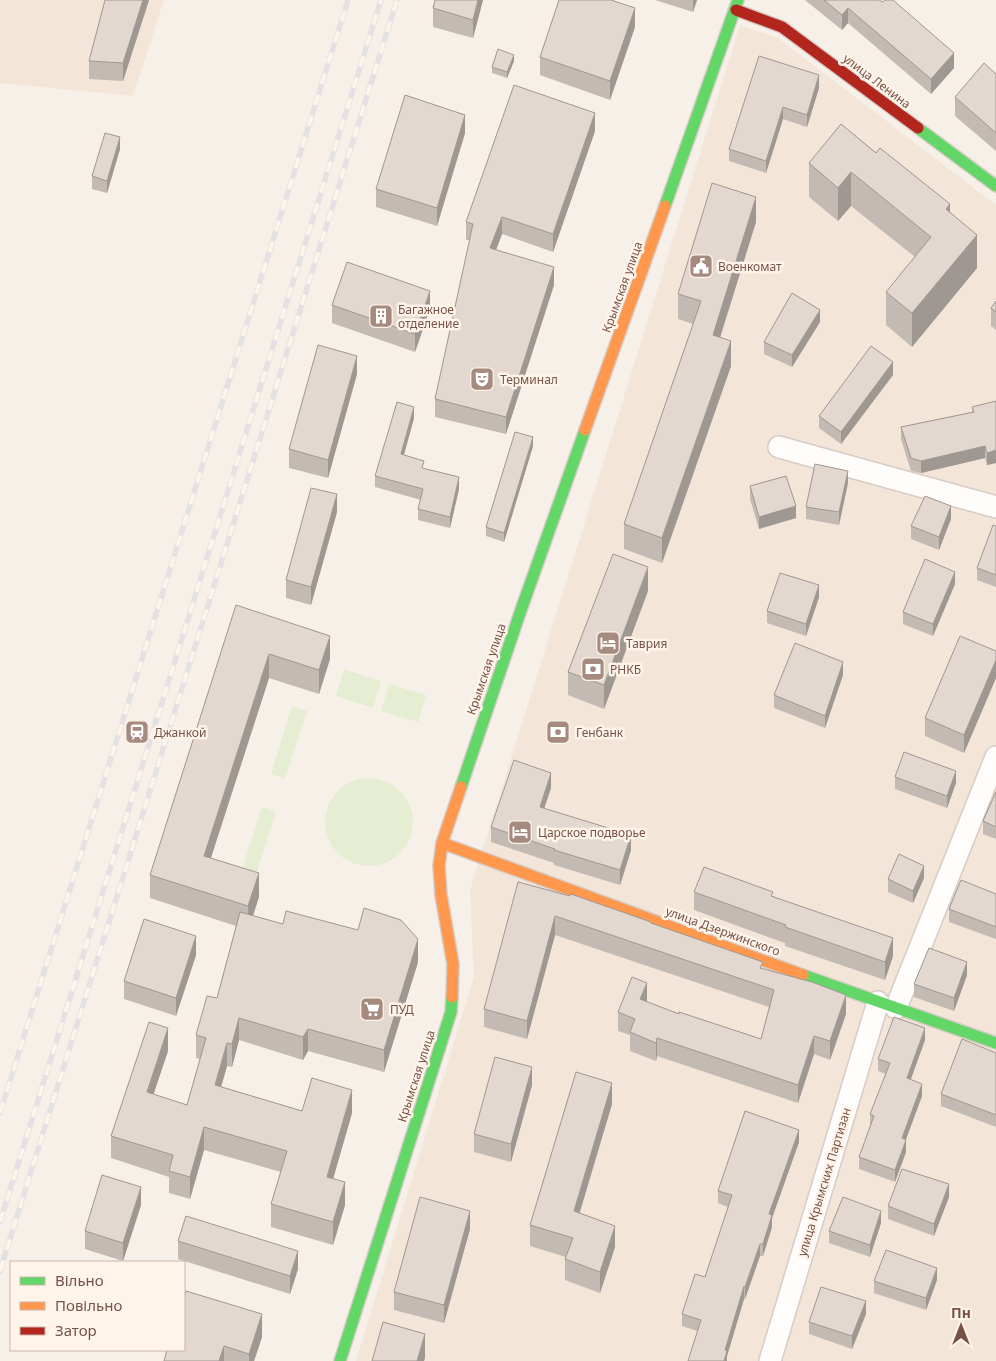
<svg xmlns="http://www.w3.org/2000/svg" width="996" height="1361" font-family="'Noto Sans',sans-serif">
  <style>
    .residential { fill: #f3e5d8 }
    .grass { fill: #e5eed2 }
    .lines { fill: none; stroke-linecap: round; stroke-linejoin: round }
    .street-casing { stroke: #d6cbc5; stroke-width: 24 }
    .fast-casing { stroke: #d6cbc5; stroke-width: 14 }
    .slow-casing { stroke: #d6cbc5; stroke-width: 14 }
    .jam-casing { stroke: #d6cbc5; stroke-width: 14 }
    .street { stroke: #fefdfc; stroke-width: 21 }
    .fast { stroke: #63d668; stroke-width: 11 }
    .slow { stroke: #ff974d; stroke-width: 11 }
    .jam { stroke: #b3261e; stroke-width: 11 }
    .rail-casing { stroke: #e4e1e5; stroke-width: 5.5 }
    .rail { stroke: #fff4ea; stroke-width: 4; stroke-dasharray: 11; stroke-linecap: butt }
    .wall { fill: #c3bab3 }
    .shaded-wall { fill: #9f9792 }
    .building { fill: #e3d8d0; stroke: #9f9792 }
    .labels { text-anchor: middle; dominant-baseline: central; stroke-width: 5; stroke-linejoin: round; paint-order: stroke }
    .street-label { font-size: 12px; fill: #775347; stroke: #fff4ea }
    .poi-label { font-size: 12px; fill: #775347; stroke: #fff4ea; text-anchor: start }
  </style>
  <rect width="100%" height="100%" fill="#f7f0e8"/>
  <!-- residential -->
  <path class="residential" d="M0 0H164L133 96 0 83Z
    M740 25 778 38 996 205V1361H356L474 977 470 890Z"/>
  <!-- grass -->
  <path class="grass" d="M344 669 381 681 373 708 336 696Z
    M389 684 426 695 418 722 381 711Z
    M292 706 307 711 285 779 271 774Z
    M325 822a44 44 0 1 1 88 0a44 44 0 1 1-88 0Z
    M262 807 276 812 255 878 241 873Z"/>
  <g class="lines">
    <!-- street casing -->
    <g class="street-casing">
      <path id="street" d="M779 447 996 507
        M896 1008 996 757
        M770 1361 878 1002"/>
    </g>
    <!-- fast casing -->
    <g class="fast-casing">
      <path id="fast" d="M918 128 996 186
        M665 206 738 0
        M461 787 521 610 585 430
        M803 975 996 1043
        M340 1361 451 1012 452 997"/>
    </g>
    <!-- slow casing -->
    <g class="slow-casing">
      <path id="slow" d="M585 430 665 206
        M442 843 803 975
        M452 997 453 964 441 895 439 866 442 843 461 787"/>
    </g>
    <!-- jam casing -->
    <g class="jam-casing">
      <path id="jam" d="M736 10 782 27 918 128"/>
    </g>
    <!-- street -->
    <use href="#street" class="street"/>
    <!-- fast -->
    <use href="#fast" class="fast"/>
    <!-- slow -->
    <use href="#slow" class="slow"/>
    <!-- jam -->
    <use href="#jam" class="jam"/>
    <!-- rail casing -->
    <g class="rail-casing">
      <path id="rail" d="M0 1113 348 0
        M0 1222 381 0
        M0 1271 397 0"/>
    </g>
    <!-- rail -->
    <use href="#rail" class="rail"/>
  </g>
  <!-- wall -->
  <path class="wall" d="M149 0 123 81 89 79V61Z
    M483 0 473 38 433 27V8Z
    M655 0H697L693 12Z
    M805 0H879L954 68 931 94 848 23 842 30Z
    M635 27 610 100 540 75V57Z
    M514 61 507 78 492 73V67Z
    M996 74V151L955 116V97Z
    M819 75V88L807 127 783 119 766 173 729 161V149Z
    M841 124 950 212 977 268 912 347 886 325V292L915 257 851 206 838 221 809 197V163Z
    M595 131 553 252 502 234 496 250 554 285 506 434 435 417V399L470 240H466V222Z
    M465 133 437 226 376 207V189Z
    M120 149 107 193 92 189V176Z
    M756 222 720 337 731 366 662 563 624 549V524L693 324 678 319V294Z
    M996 301V330L991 326V308Z
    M332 305 430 309 415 352 332 323Z
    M820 322 792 367 764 354V342Z
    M357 374 328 478 289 468V449Z
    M893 375 841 444 819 428V416Z
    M996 401V463L987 465 985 458 921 473 911 471 901 439V427L972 412V407Z
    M414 418 404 455 424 469 459 489 450 528 418 520V509L421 500 375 487V476Z
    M533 446 504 542 486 536V527Z
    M848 483 839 525 806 519V507Z
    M750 486 796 518 759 529 750 499Z
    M337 512 311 605 286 598V580Z
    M951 519 939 550 911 539V526Z
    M996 526V587L977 580V568Z
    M955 584 933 636 903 624V612Z
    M648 591 604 709 568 695V672Z
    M819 597 806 636 767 623V611Z
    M236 605 330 659 319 694 269 678 211 858 259 897 253 916 418 962 384 1072 308 1051 303 1060 239 1040 232 1067 227 1066 221 1087 302 1111 352 1113 333 1179 345 1205 333 1245 271 1227V1204L281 1172 204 1150 190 1199 169 1193V1177L111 1158V1136L168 1051 153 1094 187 1105 200 1059 196 1058V1035L217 998 236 926 150 898V875Z
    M996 651V678L964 753 925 736V718Z
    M843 675 825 728 774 708V695Z
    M895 777 956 783 947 808 895 789Z
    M551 788 544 808 631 850 620 885 554 865V863L491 842V827Z
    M996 792V839L983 834V821Z
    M924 878 913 903 888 892V879Z
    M694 892 773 896 893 956 885 980 785 946V943L694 910Z
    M996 894V939L949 922V909Z
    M570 896 651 923 763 969 846 1014 830 1060 814 1054 798 1103 657 1056 656 1061 630 1051V1035L618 1031V1012L647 1002 679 1014 761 1039 769 1007 555 935 527 1039 484 1027V1009Z
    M196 955 176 1016 124 999V981Z
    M967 975 954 1011 914 997V984Z
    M925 1040 910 1079 922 1096 906 1139V1152L895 1182 859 1169V1157L870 1126V1114L886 1074 878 1071V1059Z
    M996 1053V1127L941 1106V1094Z
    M532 1085 511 1162 474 1152V1134Z
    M612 1104 579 1213 615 1247 600 1293 565 1280V1259L566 1257 530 1246V1225Z
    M799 1142 772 1218V1227L763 1256H760L745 1299H744L727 1356V1361L697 1331 682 1326V1314L705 1277 728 1207 718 1203V1191Z
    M949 1197 934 1236 888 1219V1206Z
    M141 1205 123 1261 85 1249V1231Z
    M881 1223 870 1257 829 1243V1231Z
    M470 1229 444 1323 394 1310V1292Z
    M178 1241 298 1269 290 1294 178 1259Z
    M937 1280 926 1310 874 1293V1281Z
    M866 1314 852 1349 809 1334V1322Z
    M262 1337 254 1361H164Z"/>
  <!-- shaded-wall -->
  <path class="shaded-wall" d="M143 0H149L123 81V63Z
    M478 0H483L473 38V20Z
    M693 0H697L693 12Z
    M635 8V27L610 100V81Z
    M848 8V23L842 30V15Z
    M954 53V68L931 94V79Z
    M514 55V61L507 78V72Z
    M819 75V88L807 127V115Z
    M783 107V119L766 173V161Z
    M595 113V131L553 252V234Z
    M465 115V133L437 226V208Z
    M120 137V149L107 193V181Z
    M851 172V206L838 221V188Z
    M756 197V222L713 360V335Z
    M950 204V238L946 209Z
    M502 217V234L490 266V248Z
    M977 235V268L912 347V313Z
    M554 267V285L506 434V417Z
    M430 291V309L415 352V334Z
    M820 310V322L792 367V355Z
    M731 341V366L662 563V538Z
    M357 356V374L328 478V460Z
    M893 362V375L841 444V432Z
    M414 407V418L401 465V454Z
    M533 437V446L504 542V533Z
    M985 446V458L921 473V461Z
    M996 450V463L987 465V453Z
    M848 471V483L839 525V512Z
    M459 477V489L450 528V517Z
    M337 494V512L311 605V587Z
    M796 506V518L759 529V517Z
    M951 506V519L939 550V537Z
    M648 567V591L604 709V685Z
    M955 572V584L933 636V624Z
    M819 585V597L806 636V624Z
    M330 636V659L319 694V670Z
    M269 654V678L204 879V856Z
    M996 660V678L964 753V735Z
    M843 662V675L825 728V716Z
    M956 771V783L947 808V796Z
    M551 773V788L540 821V807Z
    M631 835V850L620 885V870Z
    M924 866V878L913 903V891Z
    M259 873V897L248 930V906Z
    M555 916V935L527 1039V1021Z
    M196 936V955L176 1016V998Z
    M893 938V956L885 980V962Z
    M418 939V962L384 1072V1050Z
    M967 962V975L954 1011V998Z
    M647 983V1002L640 999Z
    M846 995V1014L830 1060V1041Z
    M239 1018V1040L232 1067V1044Z
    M168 1028V1051L147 1114V1092Z
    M925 1028V1040L907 1090V1078Z
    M308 1029V1051L303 1060V1037Z
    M814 1036V1054L798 1103V1085Z
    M657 1038V1056L656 1061V1043Z
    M227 1043V1066L215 1108V1085Z
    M532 1067V1085L511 1162V1144Z
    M612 1083V1104L574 1232V1211Z
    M922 1084V1096L902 1150V1138Z
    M352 1090V1113L327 1200V1177Z
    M204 1127V1150L190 1199V1177Z
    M799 1130V1142L772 1218V1227L763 1256V1244L769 1214Z
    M906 1140V1152L895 1182V1170Z
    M345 1182V1205L333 1245V1222Z
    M949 1184V1197L934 1236V1224Z
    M141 1187V1205L123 1261V1243Z
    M470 1211V1229L444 1323V1305Z
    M881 1211V1223L870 1257V1245Z
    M615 1226V1247L600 1293V1272Z
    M760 1244V1256L745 1299V1287Z
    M298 1251V1269L290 1294V1276Z
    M937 1268V1280L926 1310V1298Z
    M744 1286V1299L727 1356V1361H724L725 1350Z
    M866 1301V1314L852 1349V1336Z
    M262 1314V1337L254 1361H249V1354Z
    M425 1334V1358L424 1361H417Z
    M224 1346V1361H219Z"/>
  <!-- building -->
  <path class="building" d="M105 0H143L123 63 89 61Z
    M435 0H478L473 20 433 8Z
    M559 0H611L635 8 610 81 540 57Z
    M824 0H879L883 2 885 0H893L954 53 931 79 848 8 842 15Z
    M498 49 514 55 507 72 492 67Z
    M759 56 819 75 807 115 783 107 766 161 729 149Z
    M984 63 996 74V133L955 97Z
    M514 85 595 113 553 234 502 217 490 248 554 267 506 417 435 399 473 224 466 222Z
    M405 95 465 115 437 208 376 189Z
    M841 124 876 153 880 148 950 204 946 209 977 235 912 313 886 292 931 237 851 172 838 188 809 163Z
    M105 133 120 137 107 181 92 176Z
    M712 183 756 197 713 335 731 341 662 538 624 524 701 301 678 294Z
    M347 262 430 291 415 334 332 305Z
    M792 293 820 310 792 355 764 342Z
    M996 301V312L991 308Z
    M318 345 357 356 328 460 289 449Z
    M871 346 893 362 841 432 819 416Z
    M996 401V450L987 453 985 446 921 461 911 458 901 427 974 412 972 407Z
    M397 402 414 407 401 454 424 461 422 468 459 477 450 517 418 509 423 489 375 476Z
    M515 432 533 437 504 533 486 527Z
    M815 464 848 471 839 512 806 507Z
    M786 476 796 506 759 517 750 486Z
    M311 488 337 494 311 587 286 580Z
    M925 496 951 506 939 537 911 526Z
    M993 525 996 526V575L977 568Z
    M613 554 648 567 604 685 568 672Z
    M925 559 955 572 933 624 903 612Z
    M780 573 819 585 806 624 767 611Z
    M236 605 330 636 319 670 269 654 204 856 259 873 248 906 150 875Z
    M960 636 996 651V660L964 735 925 718Z
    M795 643 843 662 825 716 774 695Z
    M904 752 956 771 947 796 895 777Z
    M514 760 551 773 540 807 631 835 620 870 554 850 555 849 491 827Z
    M996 792V827L983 821Z
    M899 854 924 866 913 891 888 879Z
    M704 867 773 892 771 896 893 938 885 962 785 927 786 925 694 892Z
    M961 880 996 894V927L949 909Z
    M518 882 570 896 571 894 651 922V923L763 962 760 968 812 982 846 995 830 1041 814 1036 798 1085 657 1038 656 1043 630 1032 635 1019 618 1012 632 977 647 983 640 999 679 1014V1012L761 1039 774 990 555 916 527 1021 484 1009Z
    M364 908 401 920 418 939 384 1050 308 1029 303 1037 239 1018 232 1044 227 1043 215 1085 302 1111 312 1078 352 1090 327 1177 345 1182 333 1222 271 1204 287 1151 204 1127 190 1177 169 1171 173 1155 111 1136 149 1022 168 1028 147 1092 187 1105 206 1038 196 1035 207 996 217 998 240 912 283 924 286 911 358 930Z
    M144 919 196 936 176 998 124 981Z
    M929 948 967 962 954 998 914 984Z
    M894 1017 925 1028 907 1078 922 1084 902 1138 906 1140 895 1170 859 1157 874 1116 870 1114 890 1063 878 1059Z
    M962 1039 996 1053V1115L941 1094Z
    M495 1057 532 1067 511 1144 474 1134Z
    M576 1072 612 1083 574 1211 615 1226 600 1272 565 1259 573 1238 530 1225Z
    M745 1111 799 1130 769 1214 772 1215 763 1244H760L745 1287 744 1286 725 1350 727 1351 724 1361H688L701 1320 682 1314 695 1274 705 1277 732 1195 718 1191Z
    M902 1169 949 1184 934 1224 888 1206Z
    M102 1175 141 1187 123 1243 85 1231Z
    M420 1197 470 1211 444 1305 394 1292Z
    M843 1197 881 1211 870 1245 829 1231Z
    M186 1216 298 1251 290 1276 178 1241Z
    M886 1250 937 1268 926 1298 874 1281Z
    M821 1287 866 1301 852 1336 809 1322Z
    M186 1291 262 1314 249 1354 224 1346 219 1361H164L167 1350H184V1298Z
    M383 1322 425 1334 417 1361H372Z"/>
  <!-- icons -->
  <defs>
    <g id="civic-square" transform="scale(1.25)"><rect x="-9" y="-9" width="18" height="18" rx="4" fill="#a48a7f" stroke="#fff4ea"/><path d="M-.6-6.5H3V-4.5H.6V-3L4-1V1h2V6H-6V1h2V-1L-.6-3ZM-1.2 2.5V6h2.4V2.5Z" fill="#fff"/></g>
    <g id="building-square" transform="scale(1.25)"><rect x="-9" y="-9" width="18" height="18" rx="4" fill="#a48a7f" stroke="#fff4ea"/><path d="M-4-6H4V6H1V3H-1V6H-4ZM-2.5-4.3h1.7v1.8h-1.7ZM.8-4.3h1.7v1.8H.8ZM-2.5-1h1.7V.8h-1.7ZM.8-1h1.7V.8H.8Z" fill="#fff"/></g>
    <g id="theatre-square" transform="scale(1.25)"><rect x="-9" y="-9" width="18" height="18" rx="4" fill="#a48a7f" stroke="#fff4ea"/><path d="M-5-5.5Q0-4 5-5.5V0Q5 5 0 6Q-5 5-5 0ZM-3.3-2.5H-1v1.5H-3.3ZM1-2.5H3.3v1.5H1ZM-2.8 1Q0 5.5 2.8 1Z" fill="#fff"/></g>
    <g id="hotel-square" transform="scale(1.25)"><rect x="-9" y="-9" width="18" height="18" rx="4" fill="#a48a7f" stroke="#fff4ea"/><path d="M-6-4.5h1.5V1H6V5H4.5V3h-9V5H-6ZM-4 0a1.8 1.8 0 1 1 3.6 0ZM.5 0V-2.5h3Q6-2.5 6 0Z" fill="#fff"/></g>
    <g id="bank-square" transform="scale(1.25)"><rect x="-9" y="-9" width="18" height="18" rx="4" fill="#a48a7f" stroke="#fff4ea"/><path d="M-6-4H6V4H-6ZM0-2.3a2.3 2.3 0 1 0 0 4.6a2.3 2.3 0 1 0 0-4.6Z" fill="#fff"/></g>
    <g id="station-square" transform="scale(1.25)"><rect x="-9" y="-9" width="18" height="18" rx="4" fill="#a48a7f" stroke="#fff4ea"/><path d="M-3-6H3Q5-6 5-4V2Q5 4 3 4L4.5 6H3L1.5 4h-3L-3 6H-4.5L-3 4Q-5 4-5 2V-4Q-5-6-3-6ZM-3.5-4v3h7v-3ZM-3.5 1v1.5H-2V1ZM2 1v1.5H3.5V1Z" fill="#fff"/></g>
    <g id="supermarket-square" transform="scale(1.25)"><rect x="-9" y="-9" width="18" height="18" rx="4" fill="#a48a7f" stroke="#fff4ea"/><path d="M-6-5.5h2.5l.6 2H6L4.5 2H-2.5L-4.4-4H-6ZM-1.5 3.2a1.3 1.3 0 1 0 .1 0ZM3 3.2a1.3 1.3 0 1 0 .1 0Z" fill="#fff"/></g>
  </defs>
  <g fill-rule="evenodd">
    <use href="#civic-square" x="701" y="266"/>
    <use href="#building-square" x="381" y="316"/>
    <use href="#theatre-square" x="482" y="379"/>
    <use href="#hotel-square" x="608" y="643"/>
    <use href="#bank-square" x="593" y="669"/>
    <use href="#station-square" x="137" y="732"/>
    <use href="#bank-square" x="558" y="732"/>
    <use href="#hotel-square" x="520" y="832"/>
    <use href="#supermarket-square" x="372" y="1009"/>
  </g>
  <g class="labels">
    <!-- street labels -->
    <g class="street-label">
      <text transform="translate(877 81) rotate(37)">улица Ленина</text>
      <text transform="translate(622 287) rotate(-70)">Крымская улица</text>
      <text transform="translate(486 669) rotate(-71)">Крымская улица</text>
      <text transform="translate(723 931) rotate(20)">улица Дзержинского</text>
      <text transform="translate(416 1076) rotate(-72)">Крымская улица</text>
      <text transform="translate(824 1182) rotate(-73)">улица Крымских Партизан</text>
    </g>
    <!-- poi labels -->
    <g class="poi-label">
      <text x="718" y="266">Военкомат</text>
      <text x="398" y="309">Багажное<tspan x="398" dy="14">отделение</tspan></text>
      <text x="500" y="379">Терминал</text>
      <text x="626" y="643">Таврия</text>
      <text x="610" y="669">РНКБ</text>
      <text x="154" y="732">Джанкой</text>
      <text x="576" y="732">Генбанк</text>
      <text x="538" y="832">Царское подворье</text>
      <text x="390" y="1009">ПУД</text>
    </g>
  </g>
  <!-- legend -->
  <rect x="10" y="1261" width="175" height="90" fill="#fff4ea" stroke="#c9b4a9"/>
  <rect x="20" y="1277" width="25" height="8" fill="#63d668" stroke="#c9b4a9"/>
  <text x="55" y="1286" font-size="15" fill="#775347">Вільно</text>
  <rect x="20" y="1302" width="25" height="8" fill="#ff974d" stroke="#c9b4a9"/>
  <text x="55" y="1311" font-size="15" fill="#775347">Повільно</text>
  <rect x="20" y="1327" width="25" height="8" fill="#b3261e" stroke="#c9b4a9"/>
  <text x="55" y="1336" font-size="15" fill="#775347">Затор</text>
  <!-- north arrow -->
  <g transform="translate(961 1326)" stroke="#fff4ea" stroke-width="4" paint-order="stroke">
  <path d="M0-4L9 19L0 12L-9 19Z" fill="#775347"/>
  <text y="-8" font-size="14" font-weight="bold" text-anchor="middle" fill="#775347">Пн</text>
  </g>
</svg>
